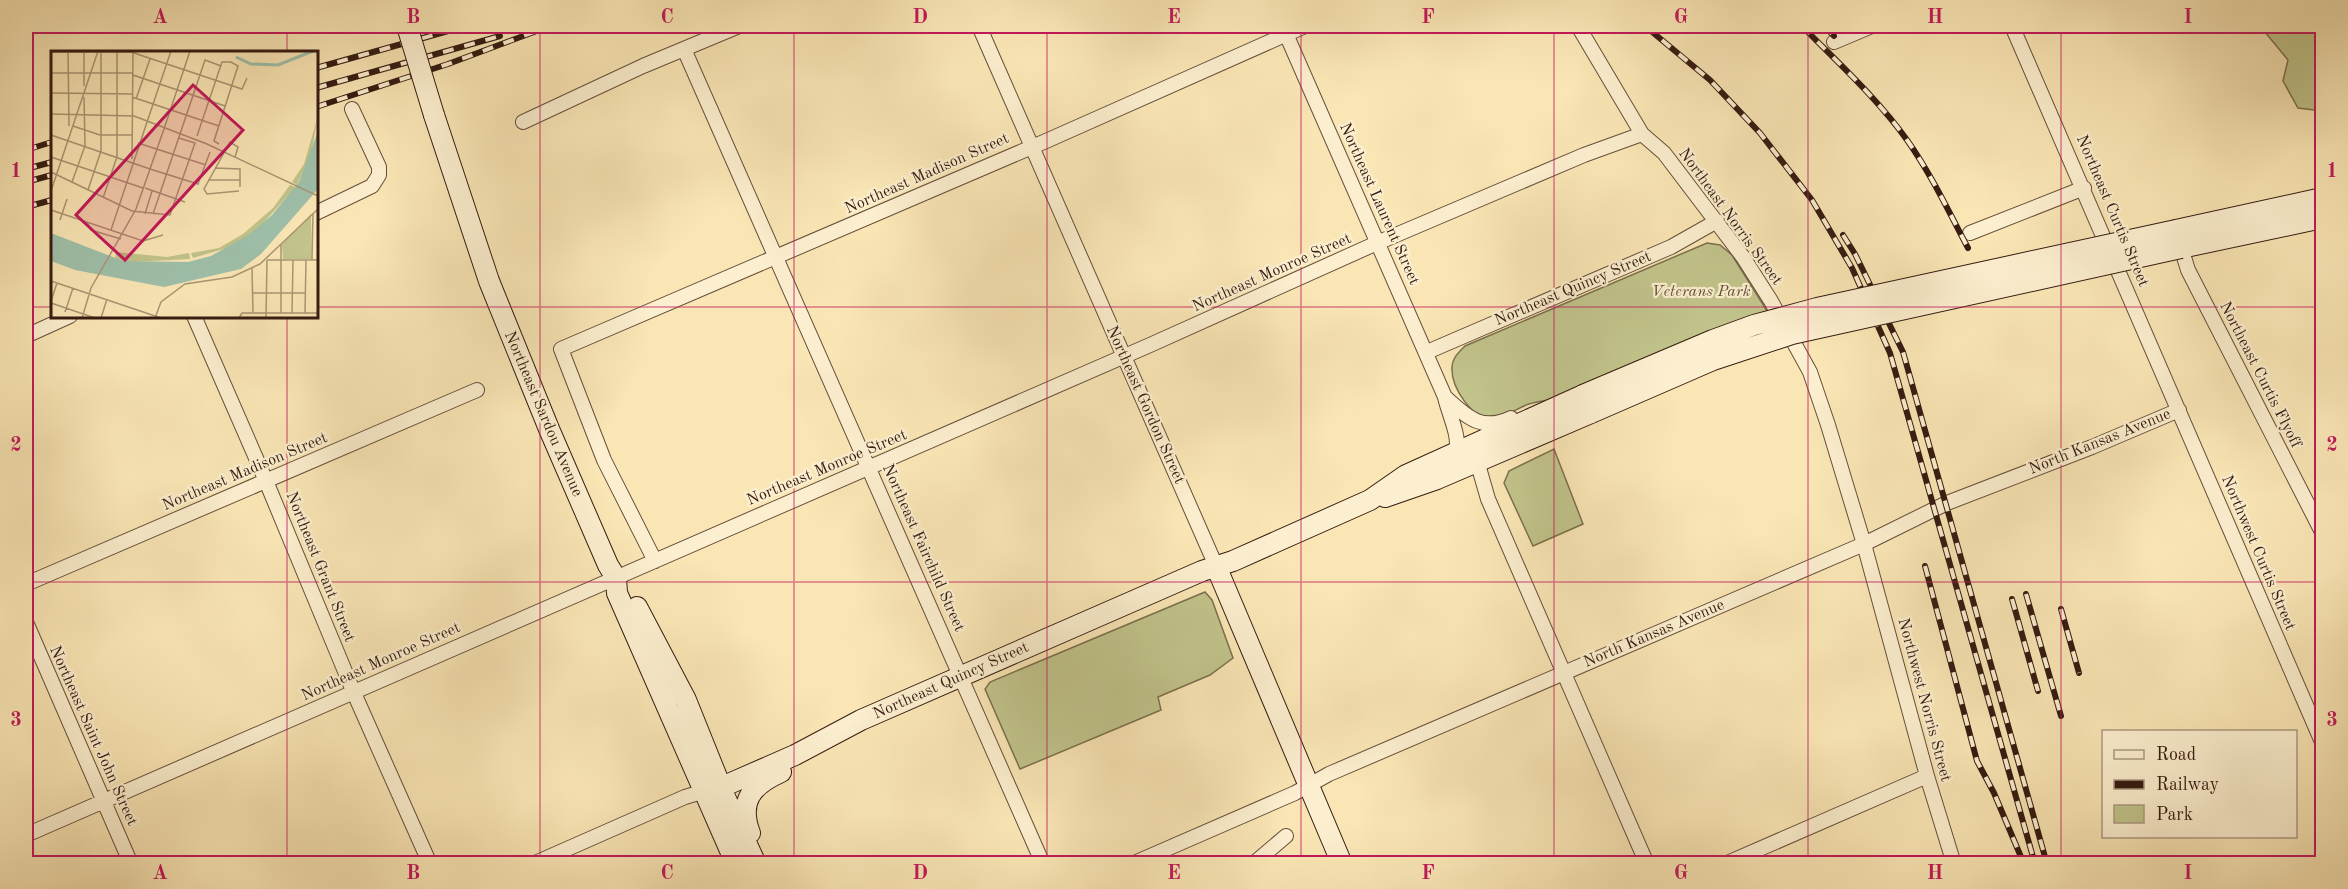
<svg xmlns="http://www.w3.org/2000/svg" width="2348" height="889" font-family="'Old Standard TT',serif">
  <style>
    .green { fill: #c1c48b; stroke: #7b704e; stroke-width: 1.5 }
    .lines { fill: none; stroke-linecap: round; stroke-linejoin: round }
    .street-casing { stroke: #664e3a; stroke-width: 16 }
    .secondary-casing { stroke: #351b11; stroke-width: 22 }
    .street { stroke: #fcefcf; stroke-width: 14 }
    .secondary { stroke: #fcefcf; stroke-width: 20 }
    .rail-casing { stroke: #351b11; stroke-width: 6 }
    .rail { stroke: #fcefcf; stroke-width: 4; stroke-dasharray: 11; stroke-linecap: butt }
    .secondary-bridge-casing { stroke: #351b11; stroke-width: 22; stroke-linecap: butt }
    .secondary-bridge { stroke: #fcefcf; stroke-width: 20 }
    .grid { fill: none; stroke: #c2185b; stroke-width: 1.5; stroke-opacity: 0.55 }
    .labels { text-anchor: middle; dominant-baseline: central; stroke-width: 4.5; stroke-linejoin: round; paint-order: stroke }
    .street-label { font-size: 16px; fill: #351b11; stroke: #fcefcf }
    .park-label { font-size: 16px; font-style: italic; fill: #5f4e36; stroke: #fcefcf }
    .inset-river { fill: none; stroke: #9fc0aa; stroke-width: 3 }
    .inset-road { fill: none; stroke: #ab9573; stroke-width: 1.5 }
    .view { fill: #c2185b; fill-opacity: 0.15; stroke: #c2185b; stroke-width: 3 }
    .inset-edge { fill: none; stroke: #351b11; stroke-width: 3 }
    .neatline { fill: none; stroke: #c2185b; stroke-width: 2 }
    .grid-label { font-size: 20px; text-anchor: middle; font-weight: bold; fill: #c2185b }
  </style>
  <rect width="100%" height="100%" fill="#fae6b5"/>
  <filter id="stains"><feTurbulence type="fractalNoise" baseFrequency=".00333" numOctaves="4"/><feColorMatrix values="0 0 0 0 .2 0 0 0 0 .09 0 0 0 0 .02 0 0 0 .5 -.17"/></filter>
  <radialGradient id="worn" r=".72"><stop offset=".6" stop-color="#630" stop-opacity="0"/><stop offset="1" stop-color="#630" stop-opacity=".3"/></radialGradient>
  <!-- green -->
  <path class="green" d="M2260 26H2322V111L2298 108 2283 81 2288 60Z
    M1707 243 1720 245 1732 255 1769 314 1552 399C1544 401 1536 402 1529 404 1517 408 1503 419 1490 418 1471 418 1452 387 1452 370 1451 359 1458 353 1465 346Z
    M1554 449 1583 524 1533 546 1504 483 1509 471Z
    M1205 592 1212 600 1233 658 1210 675 1158 697 1161 710 1020 769 985 689 990 682Z"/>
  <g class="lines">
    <!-- street casing -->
    <g class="street-casing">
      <path id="street" d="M279 26H288
        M979 26 1216 566
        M1578 26 1642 134 1664 153 1743 257 1771 301 1810 372 1828 425 1864 544 1927 776 1954 864
        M2012 26 2322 742
        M1283 27 1445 397C1448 413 1462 439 1455 453
        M1834 42 1872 26
        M684 49 1043 864
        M523 122 643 66 739 26
        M316 213 372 186 379 175V167L352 109
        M1970 233 2084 188
        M2179 241 2188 270 2322 532
        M194 316 266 481 354 693 430 864
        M26 336 70 316
        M1427 352 1671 247 1717 221
        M1445 397C1467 417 1481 432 1511 418
        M1477 461 1488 499 1647 864
        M655 561 604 460 561 349 1046 141 1305 26
        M26 584 477 390
        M26 622 131 864
        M26 835 1150 345 1377 243 1584 155 1642 134
        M533 864 685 797 705 791
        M1132 864 1295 793 1329 774 1864 544 1947 503 2092 447 2179 410
        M1253 864 1286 836
        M1725 864 1927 776"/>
    </g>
    <!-- secondary casing -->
    <g class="secondary-casing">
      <path id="secondary" d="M434 115 489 281 549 429 608 565 616 578 617 593 736 864
        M2176 230 2322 198
        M2181 248 2322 218
        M1385 497 1437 479 1591 413
        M1216 566 1342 864
        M637 607 686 700 725 797 756 864
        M705 791 731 783 795 755 861 720 1202 571 1233 561 1370 500 1406 475 1583 395
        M750 833C738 801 752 785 781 772"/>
    </g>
    <!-- street -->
    <use href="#street" class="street"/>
    <!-- secondary -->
    <use href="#secondary" class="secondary"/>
    <!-- rail casing -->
    <g class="rail-casing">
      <path id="rail" d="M1645 26 1710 80 1760 133 1812 200 1852 268 1890 353 2035 864
        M1802 26C1838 63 1877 98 1907 140 1931 174 1949 212 1968 248
        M1824 26 1834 36
        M316 68 466 26
        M316 88 500 36
        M316 107 448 64 550 26
        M26 150 52 142
        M26 169 52 162
        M26 182 52 175
        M26 207 52 200
        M1843 235 1855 254 1903 352 2047 864
        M1925 566 1977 761 1994 793 2024 864
        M2026 594 2061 716
        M2012 599 2038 691
        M2061 609 2079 673"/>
    </g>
    <!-- rail -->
    <use href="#rail" class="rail"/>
    <!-- secondary-bridge casing -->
    <g class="secondary-bridge-casing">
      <path id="secondary-bridge" d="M407 26 434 115
        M1583 395 1713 340 1754 325 1817 308 2176 230
        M1591 413 1713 360 1792 334 2181 248"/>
    </g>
    <!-- secondary-bridge -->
    <use href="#secondary-bridge" class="secondary-bridge"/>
  </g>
  <!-- grid -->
  <path class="grid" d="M287 26V52M540 26V864M794 26V864M1047 26V864M1301 26V864M1554 26V864M1808 26V864M2061 26V864M26 307H52M316 307H2322M287 316V864M26 582H2322"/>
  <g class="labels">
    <!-- street labels -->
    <g class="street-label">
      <text transform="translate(927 174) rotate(-24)">Northeast Madison Street</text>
      <text transform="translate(1379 204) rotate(66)">Northeast Laurent Street</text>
      <text transform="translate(2112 211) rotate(67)">Northeast Curtis Street</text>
      <text transform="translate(1730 217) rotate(54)">Northeast Norris Street</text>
      <text transform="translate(1272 273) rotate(-24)">Northeast Monroe Street</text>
      <text transform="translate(1573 289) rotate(-23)">Northeast Quincy Street</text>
      <text transform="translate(2260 375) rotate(63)">Northeast Curtis Flyoff</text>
      <text transform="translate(1145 405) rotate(66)">Northeast Gordon Street</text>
      <text transform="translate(543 414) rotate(67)">Northeast Sardou Avenue</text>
      <text transform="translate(2100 442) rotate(-22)">North Kansas Avenue</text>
      <text transform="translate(827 468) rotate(-23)">Northeast Monroe Street</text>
      <text transform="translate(245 472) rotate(-23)">Northeast Madison Street</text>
      <text transform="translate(923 548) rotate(66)">Northeast Fairchild Street</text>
      <text transform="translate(2258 553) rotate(67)">Northwest Curtis Street</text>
      <text transform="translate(320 567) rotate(68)">Northeast Grant Street</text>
      <text transform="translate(1654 634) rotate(-23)">North Kansas Avenue</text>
      <text transform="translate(381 662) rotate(-24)">Northeast Monroe Street</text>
      <text transform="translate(951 681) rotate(-24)">Northeast Quincy Street</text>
      <text transform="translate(1924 700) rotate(75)">Northwest Norris Street</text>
      <text transform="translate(93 736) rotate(66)">Northeast Saint John Street</text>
    </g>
    <!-- park labels -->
    <g class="park-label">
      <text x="1701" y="292">Veterans Park</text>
    </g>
  </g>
  <!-- overview -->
  <g transform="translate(51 51)">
    <rect width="267" height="267" fill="#fae6b5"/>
    <path d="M267 65 260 103 246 134 241 131 253 113ZM239 134 244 136 242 139 205 180 176 197 142 207 140 202 168 197 192 183 222 157ZM260 163 261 208H232L231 193ZM65 201 116 206 138 202 139 208 80 211 64 208Z" fill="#c1c48b"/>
    <path d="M267 80V138L210 203 190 218 113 236 24 219 0 210V182L72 210 137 211 160 205 199 183 221 164 248 131Z" fill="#9fc0aa"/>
    <path class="inset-river" d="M185 6 200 13 227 14 262 0"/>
    <path class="inset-road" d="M17 0 18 75M33 0V35M0 1H80L191 38 196 27M0 22H82M82 24 174 55M0 42 82 43M81 46 168 75M85 48 99 8M0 63 83 65 156 93 267 145M95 74 120 0M22 75 49 84H81M113 78 139 0M0 84 99 118M146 85 171 11H180L187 15 163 90 168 93M87 92 155 114M0 106 92 137M184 106 187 96 179 91 153 138 156 143 188 140M81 108 82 0M164 117 189 118V136M99 118 147 133 159 101M0 121 81 160 119 164 144 92 128 87M157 129H189M21 131 34 95 33 46M94 137 134 151M37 139 50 100V2M0 140 47 0M52 147 66 106V0M0 159 92 190 112 184M94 163 101 140M102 163 154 9 170 15M9 169 16 148M36 171 40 179 70 188M60 179 95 74M216 209H267M261 209 262 162M201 217 202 262M0 230 110 267M201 242H254M0 250 6 232M0 252 44 267M14 261 22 237M230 262V193M241 262 242 209M254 262 255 209M31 267 40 237 85 158 113 78M50 267 56 248M104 267 110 251 134 233 181 226 209 213 267 158M188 267 191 262H267M215 267 216 209"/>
    <path class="view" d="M142 34 192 79 74 209 25 164Z"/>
    <rect width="267" height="267" class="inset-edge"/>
  </g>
  <!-- margin -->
  <rect width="2348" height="889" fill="none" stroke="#fae6b5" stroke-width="66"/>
  <!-- legend -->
  <rect x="2102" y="730" width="195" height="108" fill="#fcefcf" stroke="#ac9a83" stroke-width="1.5"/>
  <rect x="2114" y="750" width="30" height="9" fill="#fcefcf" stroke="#ac9a83" stroke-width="1.5"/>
  <text x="2156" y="760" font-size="18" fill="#351b11">Road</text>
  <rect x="2114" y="780" width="30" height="9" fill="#351b11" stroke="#ac9a83" stroke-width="1.5"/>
  <text x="2156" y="790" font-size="18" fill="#351b11">Railway</text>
  <rect x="2114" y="805" width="30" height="18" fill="#c1c48b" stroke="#ac9a83" stroke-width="1.5"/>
  <text x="2156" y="820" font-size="18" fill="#351b11">Park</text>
  <rect x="33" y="33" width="2282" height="823" class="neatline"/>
  <g class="grid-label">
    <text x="160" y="23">A</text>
    <text x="413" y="23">B</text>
    <text x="667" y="23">C</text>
    <text x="920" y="23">D</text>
    <text x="1174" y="23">E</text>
    <text x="1428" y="23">F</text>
    <text x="1681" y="23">G</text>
    <text x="1935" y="23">H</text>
    <text x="2188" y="23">I</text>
    <text x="16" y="177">1</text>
    <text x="2332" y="177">1</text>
    <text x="16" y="451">2</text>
    <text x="2332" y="451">2</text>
    <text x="16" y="726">3</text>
    <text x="2332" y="726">3</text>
    <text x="160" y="879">A</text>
    <text x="413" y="879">B</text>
    <text x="667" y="879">C</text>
    <text x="920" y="879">D</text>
    <text x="1174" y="879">E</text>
    <text x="1428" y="879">F</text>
    <text x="1681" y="879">G</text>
    <text x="1935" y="879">H</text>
    <text x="2188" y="879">I</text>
  </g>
  <rect width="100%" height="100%" filter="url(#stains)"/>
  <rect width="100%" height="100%" fill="url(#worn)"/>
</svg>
